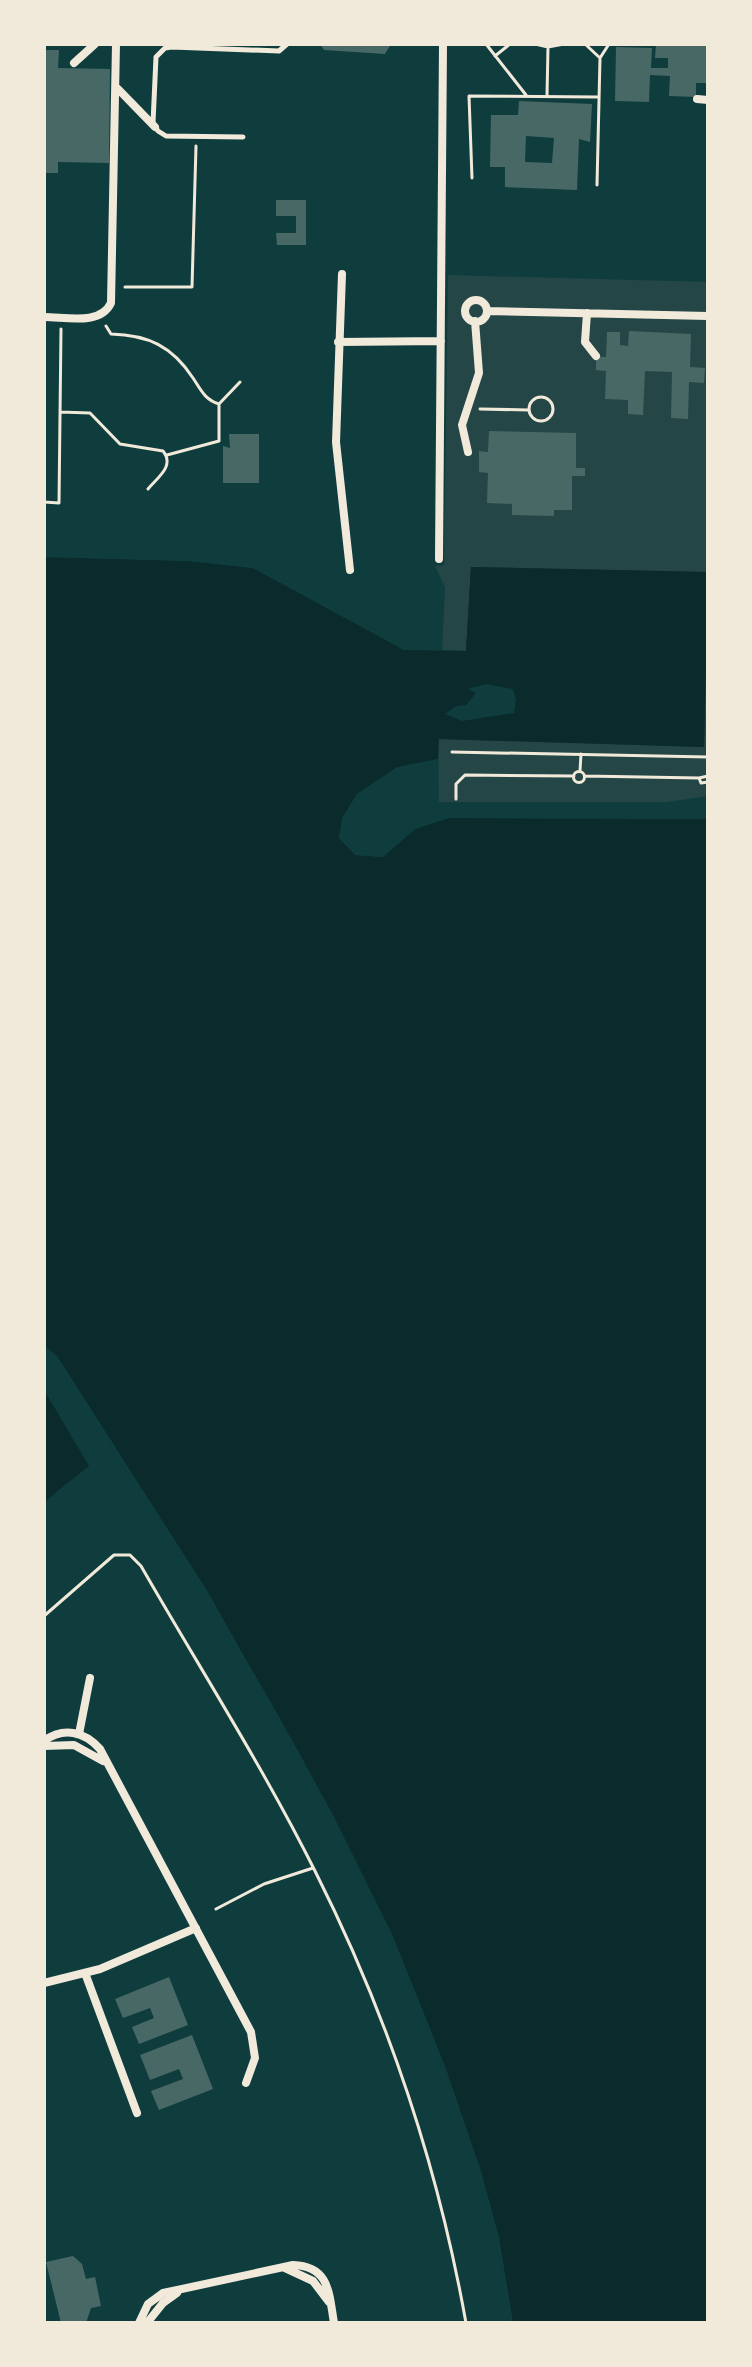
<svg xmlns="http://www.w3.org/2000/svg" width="752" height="2367" font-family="'Source Sans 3',sans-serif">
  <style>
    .green { fill: #244646 }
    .water { fill: #0a2a2b; fill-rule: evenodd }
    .pier { fill: #0f3d3e }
    .building { fill: #486865; fill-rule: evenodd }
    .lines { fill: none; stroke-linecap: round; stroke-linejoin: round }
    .path { stroke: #f1e9da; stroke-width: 3 }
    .service { stroke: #f1e9da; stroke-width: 5 }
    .minor { stroke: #f1e9da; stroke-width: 8 }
  </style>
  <rect width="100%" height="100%" fill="#0f3d3e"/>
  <!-- green -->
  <path class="green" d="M448 275 708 282V572L471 567 466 651 442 650 445 587 435 566 444 565Z
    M708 579V796L667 802H439L438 739 704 747Z"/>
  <!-- water -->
  <path class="water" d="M44 557 188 561 253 568 404 650 466 651 471 567 708 572 704 747 439 739 438 759C393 768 346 786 339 838L355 855 383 857 415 829 449 818 708 819V2323H513C452 1965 249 1658 57 1356L44 1346ZM486 684 513 689 516 700 514 713 462 721 445 714 456 706 466 705 476 693 467 689Z
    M44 1390 89 1466 44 1502Z"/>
  <!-- pier -->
  <path class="pier" d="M44 553 188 557 254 564 405 646H443L442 650H404L253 568 188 561 44 557Z
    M438 759V763L399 771 360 797 345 819 343 837 357 851 382 853 413 825 448 814 708 815V819L449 818 415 829 383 857 355 855 339 838 342 818 357 794 397 767Z
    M45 1346 57 1356 208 1592 332 1813 392 1934 445 2066 481 2171 499 2237 513 2323H509L495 2238 478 2172 442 2067 389 1935 329 1815 204 1595 54 1359 44 1350Z"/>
  <!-- building -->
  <path class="building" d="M320 44H391L385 54 324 50Z
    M656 44H706L708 83H696V97L669 96 670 76 650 75 649 102 615 101 616 47 652 48 651 68H668V58H655Z
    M44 50H59L58 68 110 69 109 163 58 162V173H44Z
    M519 101 592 104 590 142 579 139 577 190 505 187V167H490L491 115H518ZM526 136 554 138 552 163 525 162Z
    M276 200H306V245H277L276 233H296V216H276Z
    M629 331 691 334 690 367 705 368 704 383 689 382 688 419 671 418 672 372 645 371 643 415 628 414V400L605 399 606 371 596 370V357H606L607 332H620V345L628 346Z
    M489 431 576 433V468H585V476H572V510H554V516L512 515V504L487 503 488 473 479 472V451L488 452Z
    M229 434H259V483H223V446L230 448Z
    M169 1977 188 2025 139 2044 132 2027 154 2018 150 2008 123 2018 115 1999Z
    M192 2035 213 2089 159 2110 151 2091 183 2079 179 2069 150 2080 140 2055Z
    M73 2256 82 2264 86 2279 95 2277 101 2306 91 2308 86 2323H61L46 2262Z"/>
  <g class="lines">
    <!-- path -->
    <path class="path" d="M486 44 526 95
      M535 44 548 47 564 44
      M585 44 600 58
      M495 56 510 44
      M547 96 548 47
      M472 178 469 96 598 97
      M597 185 600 58 609 44
      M125 287H192L196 146
      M106 326 111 334C148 335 172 346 193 378 201 390 205 400 219 404
      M529 409a12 12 0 1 1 24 0a12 12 0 1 1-24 0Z
      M480 409 528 410
      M60 412 90 413 120 444 163 451C175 466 158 477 148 489
      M167 455 219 441V404L240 382
      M44 502 59 503 61 329
      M452 752 708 757
      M580 771 581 754
      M573.5 777a5.5 5.5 0 1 1 11 0a5.5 5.5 0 1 1-11 0Z
      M585 776 699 778
      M708 776 699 778 701 783 708 782
      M456 799V784L465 775 574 776
      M44 1616 114 1555H130L141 1566C199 1667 263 1767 315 1871 387 2014 438 2166 466 2323
      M216 1909 264 1884 313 1868"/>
    <!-- service -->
    <path class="service" d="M243 137 166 136 158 131 153 123 156 57 165 48 172 47 279 51 287 44"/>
    <!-- minor -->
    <path class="minor" d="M74 63 95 44
      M118 89 155 127
      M697 99 708 100
      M342 274 336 442 350 570
      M465 311a11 11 0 1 1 22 0a11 11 0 1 1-22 0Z
      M487 311 708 316
      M587 313 585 342 596 356
      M44 317C66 317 100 326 111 303L116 44
      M338 342 441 341
      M468 452 462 425 479 373 475 321
      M439 559 443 44
      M79 1734 90 1678
      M44 1741C63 1727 84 1731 100 1749L251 2032 255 2058 246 2083
      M44 1746 74 1745 103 1761
      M85 1973 137 2113
      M44 1983 100 1969 196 1928
      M285 2268 313 2281 329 2302
      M139 2323 148 2304 163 2293 293 2265C330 2266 329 2294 334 2323
      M147 2323 163 2303 177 2293"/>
  </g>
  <!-- border -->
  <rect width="752" height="2367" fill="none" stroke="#f1e9da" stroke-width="92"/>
</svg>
